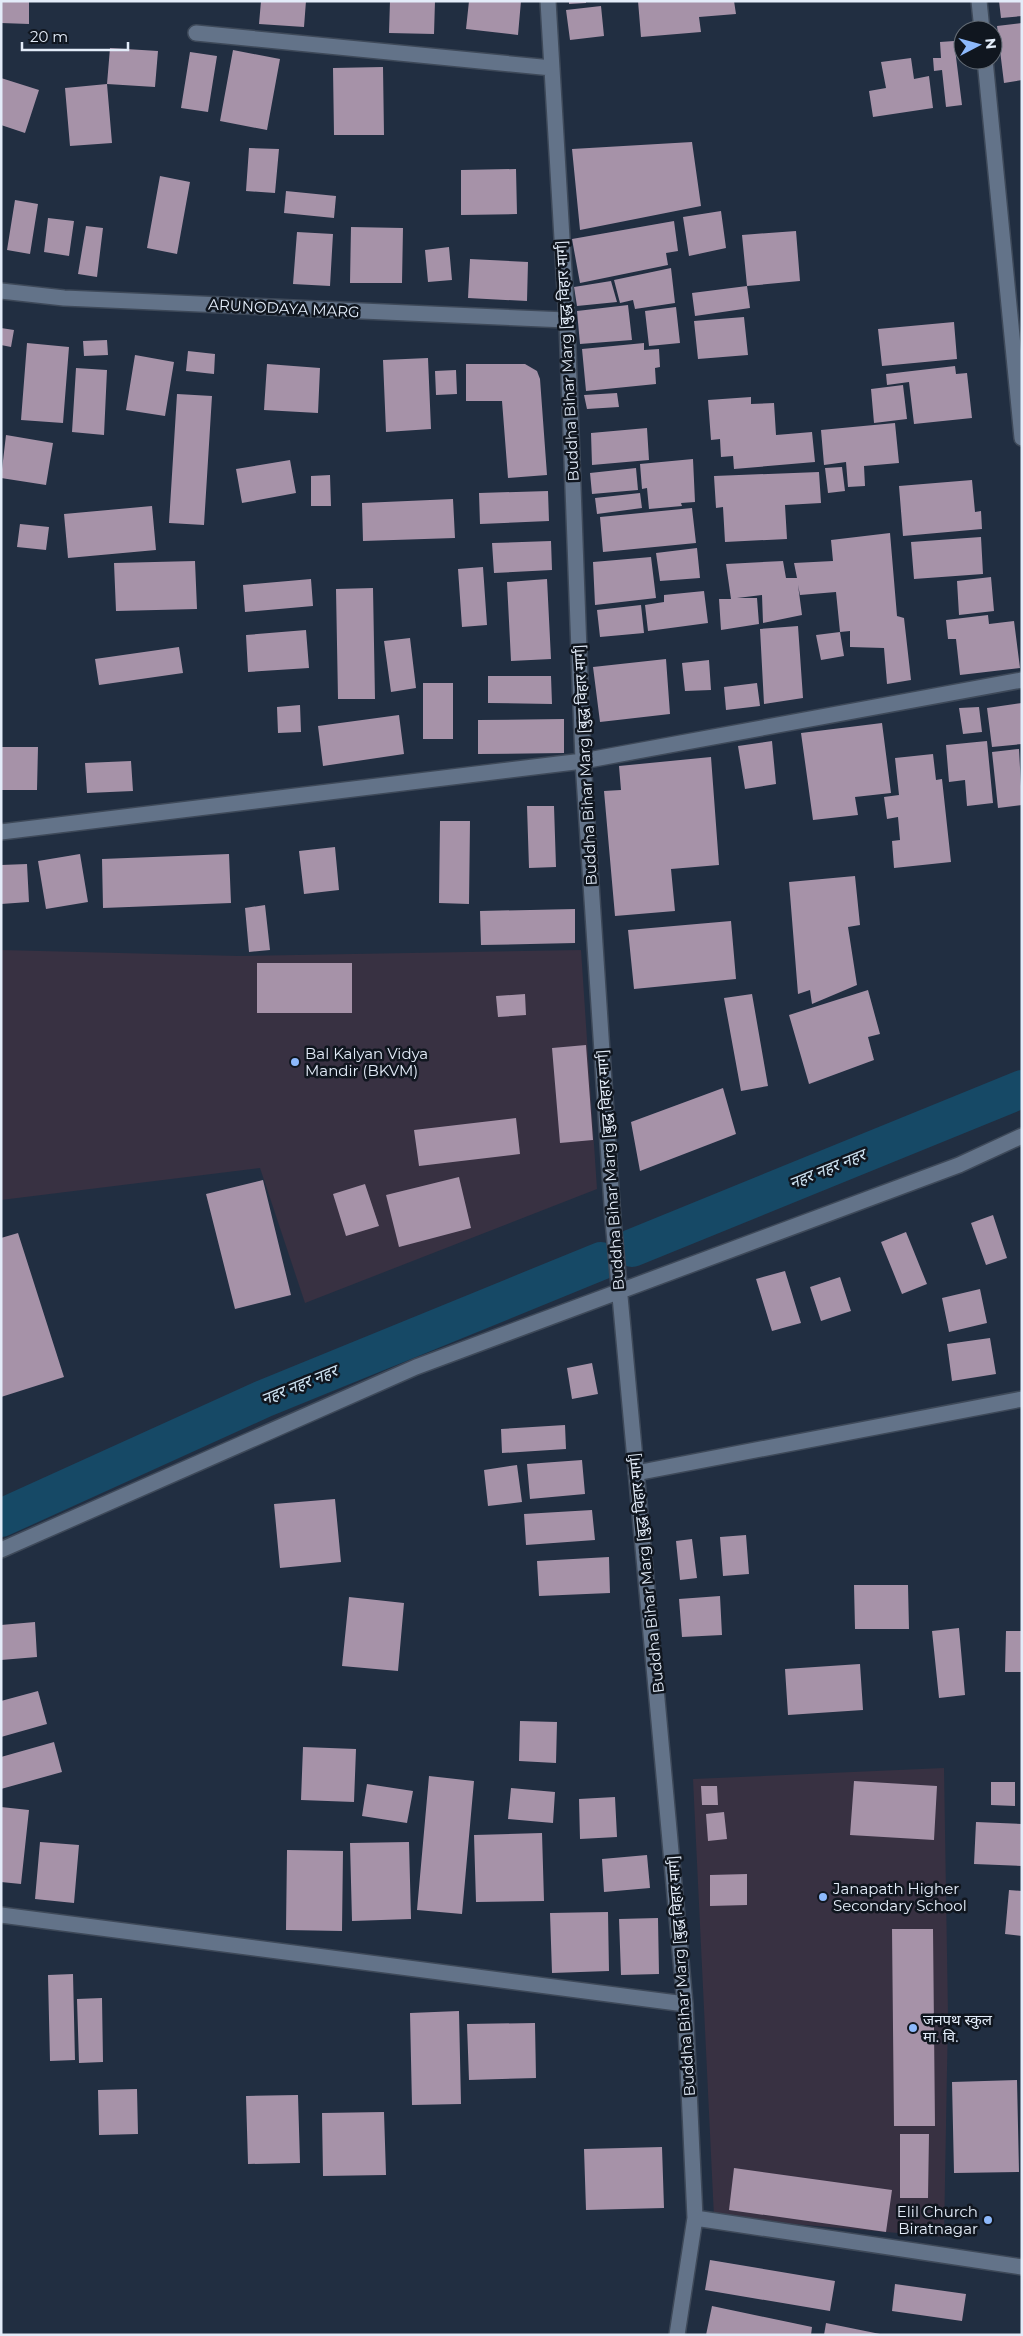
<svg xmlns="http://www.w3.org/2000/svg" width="1023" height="2336" font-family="Montserrat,'Noto Sans Devanagari',sans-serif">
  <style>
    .education { fill: #383142 }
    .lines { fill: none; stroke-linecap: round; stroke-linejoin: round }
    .canal { stroke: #164966; stroke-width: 38 }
    .building { fill: #a692a8 }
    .minor-casing { stroke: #3e4959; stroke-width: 18 }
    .minor { stroke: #637389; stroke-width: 15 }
    .poi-dot { fill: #8db9fc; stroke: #10161f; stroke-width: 2 }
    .labels { text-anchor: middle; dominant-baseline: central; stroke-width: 5; stroke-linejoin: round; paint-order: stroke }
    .street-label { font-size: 15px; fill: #e3ecf9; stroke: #10161f }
    .poi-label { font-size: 15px; fill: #e3ecf9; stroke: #10161f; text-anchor: start }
    .water-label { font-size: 16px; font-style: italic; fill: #cfe4f3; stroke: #10161f }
  </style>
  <rect width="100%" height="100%" fill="#212e41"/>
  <!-- education -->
  <path class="education" d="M1 950 239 956 581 950 597 1189 305 1303 260 1168 1 1200Z
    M944 1768 948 2015 944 2237 714 2217 693 1779Z"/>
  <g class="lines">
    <!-- canal -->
    <path class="canal" d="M632 1248 1022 1089
      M1 1518 263 1399 601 1261"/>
  </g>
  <!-- building -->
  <path class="building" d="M1 1H29V24L1 23Z
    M261 1H306L304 27 259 24Z
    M390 1H435L434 34 389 33Z
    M469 1H521L518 35 466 29Z
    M569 1H586V3L569 4Z
    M638 1H734L736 14 699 17 701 32 641 37Z
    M999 1H1022V16L1001 18Z
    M601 6 604 36 570 40 566 10Z
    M1022 23V80L1004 83 997 26Z
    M954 41 962 105 946 107 942 70 934 71 933 58H941L940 42Z
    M110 48 158 51 155 87 107 84Z
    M233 50 280 59 267 130 220 121Z
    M190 52 217 56 208 112 181 108Z
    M911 58 914 79 929 76 933 108 873 117 869 91 886 88 881 62Z
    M383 67 384 135H334L333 68Z
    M1 78 39 90 25 133 1 125Z
    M107 84 112 143 70 146 65 88Z
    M692 142 701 206 580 230 572 149Z
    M249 148 279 149 275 193 246 191Z
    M516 169 517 214 461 215V170Z
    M160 176 190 182 177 254 147 248Z
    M286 191 336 196 334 218 284 213Z
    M15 200 38 204 30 254 7 250Z
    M721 211 726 248 689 256 683 217Z
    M48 218 74 221 69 256 44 252Z
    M674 221 678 251 666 253 668 265 580 283 572 239Z
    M86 226 103 228 97 277 78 274Z
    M351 227 403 228 402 283H350Z
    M796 231 800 281 747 286 742 235Z
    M297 232 333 234 330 286 293 284Z
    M449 247 452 280 428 282 425 250Z
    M470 259 528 262 527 301 468 298Z
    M671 268 675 303 635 309 633 300 620 303 614 280Z
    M611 281 617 302 577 306 574 287Z
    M747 286 750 308 695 316 692 293Z
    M628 305 632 340 580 344 577 311Z
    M676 307 680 343 649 346 645 311Z
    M744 317 748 355 698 359 694 321Z
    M954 322 957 359 882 366 878 329Z
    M1 328 14 330 11 347 1 345Z
    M107 340 108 355 84 356 83 341Z
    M27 343 69 347 63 423 21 420Z
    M644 343V350L659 349 660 367 655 368 656 384 586 391 582 349Z
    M188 351 215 354 214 374 186 371Z
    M135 355 174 362 165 416 126 410Z
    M428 358 431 429 386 432 383 360Z
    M267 364 320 368 318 413 264 410Z
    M466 364H525L537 371 540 379 547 475 508 478 502 401H466Z
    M955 366 956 374 967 373 972 418 914 424 909 382 887 385 886 374Z
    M76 368 107 370 104 435 72 432Z
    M456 370 457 394 436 395 435 371Z
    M903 385 907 419 874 423 871 389Z
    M617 393 619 407 587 409 584 395Z
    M177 394 212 396 204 525 169 523Z
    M751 397V404L774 403 776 435 812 432 815 462 734 469 733 456 721 457 720 439 711 440 708 400Z
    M895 423 899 463 864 466 865 486 848 487 846 462 824 465 821 430Z
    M647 428 649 460 592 465 591 433Z
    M6 435 53 443 46 485 1 478Z
    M693 459 695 502 681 503 682 506 649 509 647 488 642 489 640 464Z
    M290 460 296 493 242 503 236 469Z
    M842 467 845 491 828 493 825 468Z
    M636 468 638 490 592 494 590 473Z
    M819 472 821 503 785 505 787 539 725 542 723 507 716 508 714 476Z
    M330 475 331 506H311V476Z
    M972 480 975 512 981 511 982 529 903 536 899 486Z
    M548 491 549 521 480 524 479 493Z
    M640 493 642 508 597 514 595 498Z
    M453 499 455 538 363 541 362 503Z
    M152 506 156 550 68 558 64 514Z
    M692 508 696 543 603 552 600 517Z
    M20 524 49 527 46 550 17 547Z
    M890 533 897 616 904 618 911 680 887 684 884 648 850 647V631L840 632 844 656 821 660 816 635 840 632 836 592 800 595 798 585 802 615 763 623 762 595 737 598H757L759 624 721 630 719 599H731L726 564 783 561 786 578H797L794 563 833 561 831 540Z
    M981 537 983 574 914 579 911 542Z
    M551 541 552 570 494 573 492 543Z
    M697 548 700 578 660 581 656 553Z
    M651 557 656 598 595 605 593 562Z
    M195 561 197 609 116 611 114 563Z
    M483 567 487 625 462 627 458 569Z
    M991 577 994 611 959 615 957 581Z
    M311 579 313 606 245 612 243 585Z
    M547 579 551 659 511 661 507 582Z
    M373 588 375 699H338L336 589Z
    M704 591 708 623 648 631 645 605 664 602V595Z
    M641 605 644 633 600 637 597 610Z
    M988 615 989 624 1014 621 1020 668 960 675 956 639H948L946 620Z
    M798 626 803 698 764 704 760 629Z
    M306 630 309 668 248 672 246 635Z
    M410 638 416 688 391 692 384 641Z
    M179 647 183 673 99 685 95 659Z
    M666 659 670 714 600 722 593 667Z
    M709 660 711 690 685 691 682 663Z
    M488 676H551L552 704 488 703Z
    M423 683H453V739H423Z
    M757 683 760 706 726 710 724 687Z
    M1022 703V744L992 747 987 708Z
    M300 705 301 732 278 733 277 707Z
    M979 707 982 732 963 734 959 708Z
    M399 715 404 754 323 766 318 726Z
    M564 719V753L478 754V720Z
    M882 723 891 793 855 797 858 815 813 820 801 733Z
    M772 741 776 784 745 789 738 746Z
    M987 741 993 803 967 806 965 780 949 782 946 745Z
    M1 747H38L37 790H1Z
    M1019 749 1022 805 998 808 992 752Z
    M933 754 936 780 942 779 951 862 894 868 892 841 900 840 898 817 887 819 884 797 899 795 895 758Z
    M711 757 719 865 671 869 675 911 615 916 604 791 621 790 619 766Z
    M131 761 133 791 87 793 85 763Z
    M527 806H554L556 867 529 868Z
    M440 821H470L469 904 439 903Z
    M335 847 339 890 304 894 299 851Z
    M80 854 88 902 46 909 38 861Z
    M229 854 231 903 103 908 102 859Z
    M27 864 29 902 1 904V865Z
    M855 876 860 925 848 927 857 985 812 1004 810 990 798 994 789 882Z
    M265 905 270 950 249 952 245 908Z
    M575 909V943L481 945 480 911Z
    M731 921 736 979 634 989 628 930Z
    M257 963H352V1013H257Z
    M868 990 880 1034 868 1037 874 1060 809 1084 789 1015Z
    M525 994 526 1015 498 1017 496 996Z
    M752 994 768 1086 741 1091 724 998Z
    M586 1045 593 1140 560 1143 552 1048Z
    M723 1088 736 1134 640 1171 631 1122Z
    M516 1118 520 1154 419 1166 414 1130Z
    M459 1177 471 1228 399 1247 386 1195Z
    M263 1180 291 1295 235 1309 206 1194Z
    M365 1184 379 1226 346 1236 333 1194Z
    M993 1215 1007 1258 986 1265 971 1223Z
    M906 1232 927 1284 902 1294 881 1242Z
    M18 1233 64 1377 1 1397V1238Z
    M785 1271 801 1323 772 1331 756 1279Z
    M840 1277 851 1311 821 1321 810 1287Z
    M980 1289 987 1323 949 1332 942 1298Z
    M990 1338 996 1374 952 1381 947 1344Z
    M592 1363 598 1394 572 1399 567 1368Z
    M565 1425 566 1449 502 1453 501 1429Z
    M582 1460 585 1494 530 1499 527 1464Z
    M517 1465 522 1502 488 1506 484 1470Z
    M335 1499 341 1562 280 1568 274 1504Z
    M592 1510 595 1540 526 1545 524 1514Z
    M746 1535 749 1574 723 1576 720 1537Z
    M692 1539 697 1578 680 1580 676 1541Z
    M609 1557 610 1593 539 1596 537 1561Z
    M854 1585H908L909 1629H855Z
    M720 1596 722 1635 682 1637 679 1599Z
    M349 1597 404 1603 398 1671 342 1666Z
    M35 1622 37 1657 1 1660V1625Z
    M959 1628 965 1695 939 1698 932 1631Z
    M1006 1631H1022V1672H1005Z
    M860 1664 863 1710 788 1715 785 1669Z
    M38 1691 47 1724 1 1737V1701Z
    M520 1721 557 1722 556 1763 519 1761Z
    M54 1742 62 1772 1 1789V1757Z
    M303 1747 356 1749 354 1802 301 1800Z
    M429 1776 474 1781 462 1914 417 1910Z
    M854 1781 937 1786 934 1840 850 1835Z
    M991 1782H1015V1806L991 1805Z
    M367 1784 413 1791 407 1823 362 1816Z
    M701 1786H717L718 1805H702Z
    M511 1788 555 1792 553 1823 508 1819Z
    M615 1797 617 1837 580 1839 579 1799Z
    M1 1807 29 1810 21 1884 1 1882Z
    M724 1812 727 1839 708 1841 706 1814Z
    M976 1822 1022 1824V1866L974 1864Z
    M542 1833 544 1901 476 1902 474 1835Z
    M40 1842 79 1845 74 1903 35 1899Z
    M409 1842 411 1919 352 1921 350 1843Z
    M287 1850 343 1851 342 1931 286 1930Z
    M647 1855 650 1888 604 1892 602 1859Z
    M747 1874V1905L710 1906V1875Z
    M1009 1890 1022 1891V1936L1005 1934Z
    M608 1912 609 1971 552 1973 550 1913Z
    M658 1918 659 1974 621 1975 619 1919Z
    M892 1929H933L935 2126H894Z
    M73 1974 75 2060 50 2061 48 1975Z
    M102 1998 103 2062 79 2063 77 1999Z
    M459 2011 461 2104 412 2105 410 2013Z
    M535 2023 536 2078 469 2080 467 2024Z
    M1017 2080 1019 2172 954 2173 952 2082Z
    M137 2089 138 2134 99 2135 98 2090Z
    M298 2095 300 2163 248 2164 246 2096Z
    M384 2112 386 2175 323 2176 322 2113Z
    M900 2134H929L928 2198H900Z
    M662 2147 664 2208 586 2210 584 2149Z
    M734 2168 892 2190 886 2232 729 2210Z
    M710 2260 835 2281 830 2311 705 2290Z
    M895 2284 966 2294 962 2321 892 2311Z
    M712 2306 812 2327 811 2335H706Z
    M826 2323 880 2334V2335H824Z"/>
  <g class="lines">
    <!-- minor casing -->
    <g class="minor-casing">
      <path id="minor" d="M548 1 567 323 583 761 613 1220 685 2004 695 2218 677 2335
        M979 1 982 30
        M196 33 552 68
        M985 60 1022 438
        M1 291 64 298 566 320
        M1 832 583 761 1022 680
        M636 1473 1022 1399
        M1 1550 416 1367 959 1165 1022 1136
        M1 1915 685 2004
        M695 2218 1022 2267"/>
    </g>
    <!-- minor -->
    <use href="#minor" class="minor"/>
  </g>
  <!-- markers -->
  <g class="poi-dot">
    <circle cx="295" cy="1062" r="5"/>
    <circle cx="823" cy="1897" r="5"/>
    <circle cx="913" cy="2028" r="5"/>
    <circle cx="988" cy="2220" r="5"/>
  </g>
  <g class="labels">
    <!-- street labels -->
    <g class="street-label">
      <text transform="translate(284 308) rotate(3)">ARUNODAYA MARG</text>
      <text transform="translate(567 361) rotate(-93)">Buddha Bihar Marg [बुद्ध विहार मार्ग]</text>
      <text transform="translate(585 765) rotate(-93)">Buddha Bihar Marg [बुद्ध विहार मार्ग]</text>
      <text transform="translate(610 1170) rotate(-94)">Buddha Bihar Marg [बुद्ध विहार मार्ग]</text>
      <text transform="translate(646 1573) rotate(-96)">Buddha Bihar Marg [बुद्ध विहार मार्ग]</text>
      <text transform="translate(681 1976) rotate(-94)">Buddha Bihar Marg [बुद्ध विहार मार्ग]</text>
    </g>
    <!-- poi labels -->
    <g class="poi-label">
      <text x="305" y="1053">Bal Kalyan Vidya<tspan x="305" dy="17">Mandir (BKVM)</tspan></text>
      <text x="833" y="1888">Janapath Higher<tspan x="833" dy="17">Secondary School</tspan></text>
      <text x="923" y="2019">जनपथ स्कुल<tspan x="923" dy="17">मा. वि.</tspan></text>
      <text x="978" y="2211" text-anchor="end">Elil Church<tspan x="978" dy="17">Biratnagar</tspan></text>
    </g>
    <!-- water labels -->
    <g class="water-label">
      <text transform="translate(827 1169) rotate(-22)">नहर नहर नहर</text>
      <text transform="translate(299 1385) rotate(-22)">नहर नहर नहर</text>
    </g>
  </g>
  <!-- border -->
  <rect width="1023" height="2336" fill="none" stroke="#e3ecf9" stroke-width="5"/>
  <!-- north arrow -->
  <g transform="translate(978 45) rotate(84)"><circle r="24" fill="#10161f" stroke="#646c76"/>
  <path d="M0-4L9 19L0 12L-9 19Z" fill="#8db9fc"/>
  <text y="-8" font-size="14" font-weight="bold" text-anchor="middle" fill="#e3ecf9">N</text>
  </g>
  <!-- scale -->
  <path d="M22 42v8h106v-8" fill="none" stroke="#e3ecf9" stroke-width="2.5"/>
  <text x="30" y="42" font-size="15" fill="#e3ecf9" stroke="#10161f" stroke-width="4" paint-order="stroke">20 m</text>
</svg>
